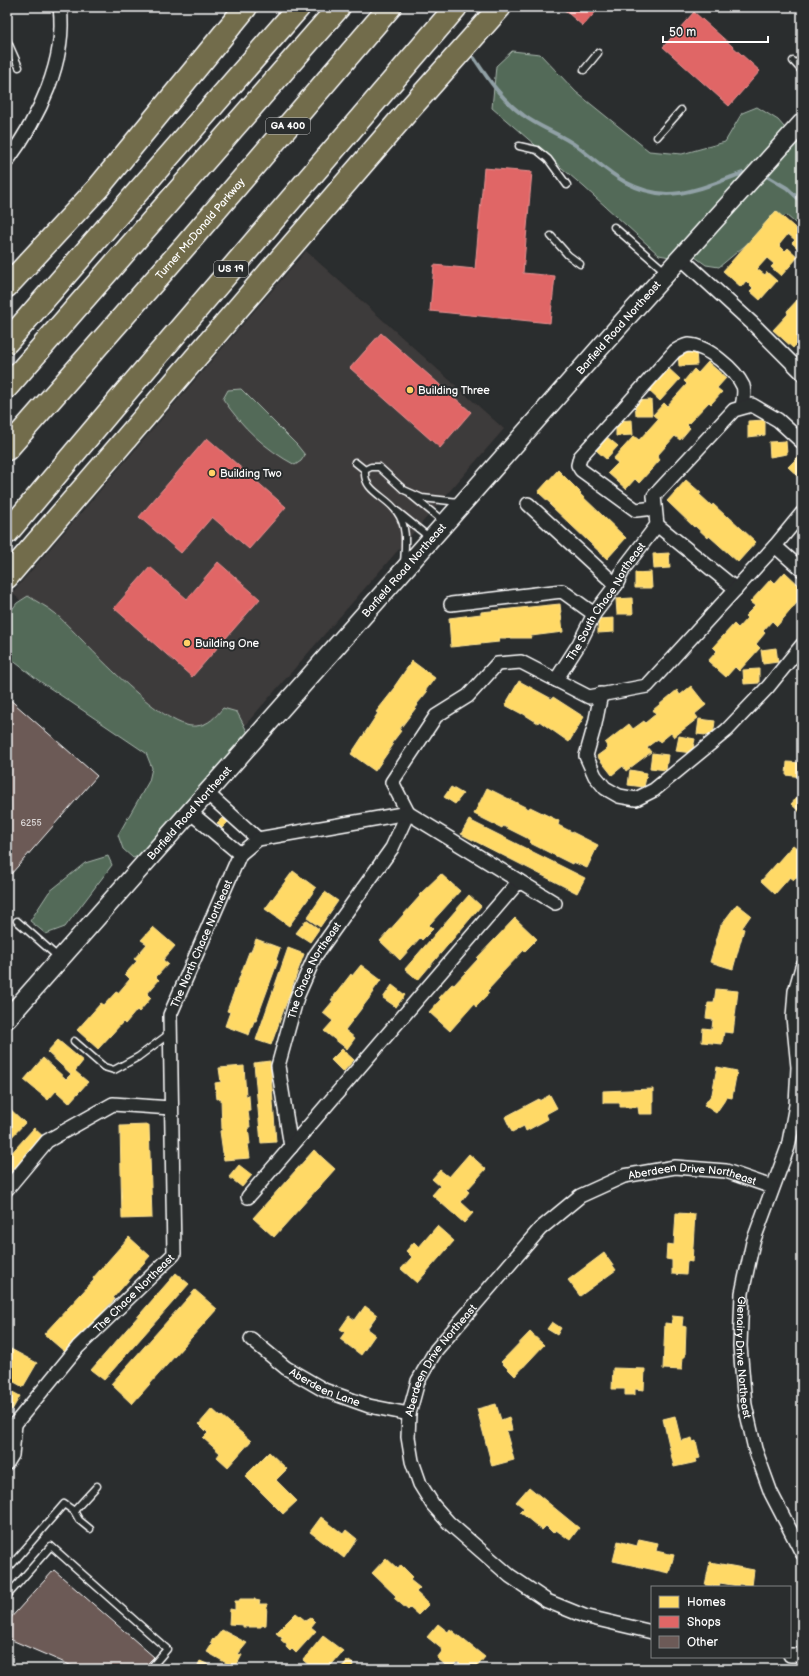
<svg xmlns="http://www.w3.org/2000/svg" width="809" height="1676" font-family="'Balsamiq Sans',sans-serif">
  <style>
    .built { fill: #3e3a3a }
    .green { fill: #526b59; stroke: #a8b5ac }
    .homes { fill: #ffd966; stroke: #ffe494 }
    .shops { fill: #e06666; stroke: #e99494 }
    .lines { fill: none; stroke-linecap: round; stroke-linejoin: round }
    .stream { stroke: #91a1a6; stroke-width: 4 }
    .building { fill: #6c5a57; stroke: #fff }
    .lane-casing { stroke: #fff; stroke-width: 9 }
    .street-casing { stroke: #fff; stroke-width: 16 }
    .secondary-casing { stroke: #fff; stroke-width: 21 }
    .highway-casing { stroke: #fff; stroke-width: 25 }
    .lane { stroke: #2a2d2e; stroke-width: 6 }
    .street { stroke: #2a2d2e; stroke-width: 13 }
    .secondary { stroke: #2a2d2e; stroke-width: 18 }
    .highway { stroke: #726c4b; stroke-width: 22 }
    .poi-dot { fill: #ffd166; stroke: #2a2d2e; stroke-width: 1.5 }
    .labels { text-anchor: middle; dominant-baseline: central; stroke-width: 4; stroke-linejoin: round; paint-order: stroke }
    .number-label { font-size: 9px; fill: #dad6d5 }
    .shield { fill: #2a2d2e; stroke: #bfc0c0; stroke-width: 1 }
    .shield-label { font-size: 10px; font-weight: bold; fill: #fff }
    .street-label { font-size: 11px; fill: #fff; stroke: #2a2d2e }
    .poi-label { font-size: 11px; fill: #fff; stroke: #2a2d2e; text-anchor: start }
  </style>
  <rect width="100%" height="100%" fill="#2a2d2e"/>
  <filter id="ink" filterUnits="userSpaceOnUse"><feTurbulence type="fractalNoise" baseFrequency=".025" numOctaves="2"/><feDisplacementMap in="SourceGraphic" scale="8" xChannelSelector="R" yChannelSelector="G"/><feConvolveMatrix kernelMatrix="1 2 1 2 8 2 1 2 1" color-interpolation-filters="sRGB"/></filter>
  <g filter="url(#ink)">
    <!-- built -->
    <path class="built" d="M306 251 504 429 211 764 12 593Z"/>
    <!-- green -->
    <path class="green" d="M512 51 540 54 576 92 649 151 682 154 725 142 742 113 757 107 778 120 802 148V229L786 215 748 243 719 267 706 265 695 257H670L659 255 584 187 492 108 496 66Z
      M241 389 297 445 305 455 301 461 295 465C265 449 242 427 223 399L228 390Z
      M28 596C37 602 48 607 56 614 82 638 162 730 196 726 209 725 215 717 223 708L237 712 249 735 222 769 188 800 146 853 133 858 123 849 118 835 149 781 152 768 146 753 38 680 7 656V616L17 603Z
      M108 856 112 865 65 927 46 934 30 921 49 892 85 863Z"/>
    <!-- homes -->
    <path class="homes" d="M776 211 802 234V252L792 243 795 240 788 234 779 245 785 251 788 248 798 257 781 276 771 267 774 264 767 258 757 269 765 275 767 272 777 281 760 300 750 291 753 288 746 281 741 287 723 271Z
      M802 295V331L799 335 802 338 793 348 773 330 788 314 787 311Z
      M802 345V356L797 351Z
      M696 350 697 365 679 366 678 351Z
      M708 362 726 378 717 388 722 392 711 404 709 402 687 425 690 428 680 440 675 436 657 456 660 460 639 483 635 479 626 489 608 473 618 463 613 459 634 436 639 440 658 419 653 415 664 403 667 406 687 384 684 381 694 369 698 373Z
      M667 367 680 379 660 401 647 389Z
      M651 400 652 415H636L635 401Z
      M632 420 633 435 616 436V421Z
      M765 420V435L748 437V421Z
      M607 437 618 446 606 459 596 450Z
      M786 441 787 454 770 457 769 442Z
      M799 456 802 459V477L800 478 788 467Z
      M558 470 581 493 580 494 626 538 607 559 550 505 551 504 538 492Z
      M686 480 701 493 699 494 712 506 713 504 727 517 728 516 756 542 738 562 709 536 708 538 695 526 694 527 667 501Z
      M669 553 670 568 654 569 653 554Z
      M651 572 652 588H635V573Z
      M785 572 802 588V597L777 626 772 621 763 631 765 633 756 644 760 648 739 671 735 667 726 677 708 661 717 651 713 647 734 624 738 628 747 618 745 616 755 606 750 602 771 579 775 583Z
      M632 598 633 614H617L616 599Z
      M560 604 563 632 531 636V638H499V642L451 647 449 618 481 614V612Z
      M614 618V632L598 633V619Z
      M776 648 778 662 763 664 761 650Z
      M412 661 435 678 425 691 427 692 417 704 418 705 399 730 401 731 391 744 393 745 375 771 351 754 378 713 376 712 395 688 394 687Z
      M759 669V683L744 684 743 670Z
      M519 681 552 699 553 697 584 717 569 742 539 721 538 723 522 713V714L505 705Z
      M691 686 706 705 695 714 698 718 674 737 671 733 660 742 658 739 647 747 651 752 626 771 623 766 612 775 597 756 608 748 605 743 629 724 633 729 644 721 645 723 656 714 653 710 677 690 680 695Z
      M699 719 715 721 713 736 697 734Z
      M679 736 695 739 692 753 676 751Z
      M652 753 668 755 666 770 650 768Z
      M787 762 802 763V777L786 775Z
      M630 770 647 773 644 787 628 785Z
      M451 787 463 794 455 804 444 797Z
      M487 788 529 809 530 807 559 821 558 825 598 845 587 868 573 862 572 864 530 843 531 840 503 826 502 828 474 814Z
      M802 792V814L791 804Z
      M222 818 228 822 222 828 217 823Z
      M469 820 585 878 577 893 461 834Z
      M793 845 802 852V871L794 880 790 877 775 894 761 881Z
      M293 871 316 888 289 926 265 909Z
      M441 874 460 891 429 925 433 929 422 940 420 938 400 960 380 941 420 896 419 895Z
      M325 892 338 901 320 927 307 918Z
      M469 895 481 906 418 980 405 969Z
      M737 904 751 915 742 928 744 929 733 969 710 962 721 925Z
      M515 918 537 939 525 951 524 950 499 976 500 977 487 991 489 993 476 1007 474 1004 450 1031 429 1012 441 999 439 998 452 984 454 985 478 959 477 958Z
      M306 920 319 929 310 942 296 933Z
      M153 927 175 946 163 960 168 964 156 977 159 980 147 994 151 998 139 1012 137 1010 125 1024 123 1022 98 1049 77 1030 101 1003 104 1005 116 992 118 993 130 979 125 974 137 961 134 959 147 944 141 940Z
      M256 939 280 948 276 960 278 961 256 1021H254L249 1035 225 1026 230 1012 227 1011 249 952H251Z
      M288 948 304 954 271 1045 256 1040Z
      M361 965 381 980 373 991 374 992 345 1030 355 1038 347 1049 324 1031 333 1021 323 1013 333 1001 331 1000 351 974 352 976Z
      M392 985 405 995 396 1007 383 998Z
      M716 989 738 991 733 1033 724 1032 722 1044 702 1042 703 1028 712 1029 713 1019 706 1018 708 1003H714Z
      M58 1040 83 1061 75 1071 88 1082 69 1103 56 1091 48 1100 24 1080 43 1058 66 1079 71 1074 47 1052Z
      M342 1049 354 1060 343 1072 331 1060Z
      M270 1061 276 1142 261 1143 254 1063Z
      M244 1066 246 1096H249L250 1111H248L250 1127H248L250 1144H248L250 1158 224 1160 220 1131 222 1130 221 1098 217 1099 215 1083 221 1082 219 1068Z
      M717 1067 737 1071 732 1098 727 1097 716 1113 704 1105 712 1094Z
      M653 1089V1114H639L638 1107H620V1103H603V1091Z
      M550 1095 557 1108 546 1114 548 1119 526 1131 524 1126 512 1132 505 1117 539 1099V1101Z
      M7 1106 25 1123 7 1142Z
      M149 1125 152 1218 122 1219 120 1126Z
      M34 1128 46 1139 7 1182V1158Z
      M314 1150 335 1169 274 1237 253 1218Z
      M469 1154 486 1169 467 1190 469 1192 461 1202 473 1213 464 1223 432 1195 440 1186 432 1179 440 1170 449 1177Z
      M239 1165 252 1175 242 1187 229 1177Z
      M676 1213 695 1214 692 1262 687 1261 686 1275 672 1274V1260L666 1259 667 1244 674 1245Z
      M437 1226 454 1241 417 1283 401 1269 412 1257 406 1251 414 1242 419 1247Z
      M129 1237 150 1256 113 1298 115 1299 65 1352 44 1334 94 1280 93 1278Z
      M604 1253 616 1270 580 1296 568 1280Z
      M176 1273 189 1284 104 1380 91 1370Z
      M195 1290 217 1309 132 1404 111 1384Z
      M365 1306 377 1315 367 1329 375 1335 361 1355 340 1339 345 1332 340 1329 349 1316 355 1320Z
      M672 1316 683 1317 682 1326 686 1327 685 1357H683L682 1370 663 1369 665 1323 672 1324Z
      M552 1322 561 1328 557 1335 547 1329Z
      M530 1332 544 1345 515 1376 501 1362Z
      M7 1347 37 1363 23 1387 7 1378Z
      M613 1368 645 1369 644 1390 635 1389V1395H625V1389H612Z
      M7 1389 20 1396 12 1410 7 1407Z
      M496 1404 501 1420 509 1417 512 1430 506 1431 514 1460 492 1466 477 1409Z
      M212 1409 221 1417 222 1416 251 1441 228 1467 217 1457 220 1453 203 1438 208 1433 199 1424Z
      M675 1416 681 1441 692 1438 693 1442 696 1441 700 1458 696 1459 697 1462 674 1467 663 1419Z
      M269 1452 287 1469 276 1480 297 1501 283 1514 245 1476Z
      M529 1487 579 1528 570 1540 556 1530 553 1533 546 1526 542 1530 520 1512 524 1508 516 1502Z
      M321 1517 343 1534 346 1530 357 1539 344 1558 310 1532Z
      M639 1539 658 1543 656 1551 674 1555 669 1573 613 1561 618 1541 637 1546Z
      M386 1558 398 1569 401 1565 413 1577 410 1580 420 1588 416 1592 429 1604 418 1615 410 1608 408 1610 394 1598 396 1596 372 1573Z
      M710 1562 754 1570 752 1586 739 1584 738 1586 720 1583 719 1587 705 1585Z
      M240 1599H255V1600L260 1601 259 1604H267L266 1625 261 1626V1627H243V1625L229 1624 230 1609 235 1610V1601H239Z
      M296 1613 306 1621 311 1618 315 1622 311 1627 316 1631 296 1653 292 1649 290 1651 286 1647 287 1645 281 1640 283 1637 282 1638 276 1633Z
      M438 1624 448 1632 450 1629 485 1657 475 1669H466L457 1662 450 1669 437 1658 443 1650 427 1637Z
      M222 1630 247 1643 238 1654 242 1655 235 1668 207 1652 212 1644 210 1643 213 1639 214 1640Z
      M323 1636 343 1651 328 1669H311L312 1668 303 1660Z
      M200 1661 219 1669H196Z
      M347 1661 348 1663 349 1661 353 1664 352 1669H340Z"/>
    <!-- shops -->
    <path class="shops" d="M561 7H600L583 26Z
      M694 12 760 71 729 106 663 47Z
      M484 168 532 172 523 273 555 276 550 323 430 311 434 265 475 269Z
      M381 333 471 412 440 448 350 368Z
      M207 438 286 507 249 549 212 517 181 553 139 517Z
      M218 562 260 599 192 677 114 608 150 567 187 599Z"/>
    <g class="lines">
      <!-- stream -->
      <path class="stream" d="M474 58C488 79 502 100 523 115 540 128 561 134 578 147 607 169 627 192 667 194 693 194 719 181 743 173
        M765 175 787 188 802 202"/>
    </g>
    <!-- building -->
    <path class="building" d="M7 697 97 776 11 874 7 870Z
      M54 1570 154 1657 142 1669H79L7 1638V1622Z"/>
    <g class="lines">
      <!-- lane casing -->
      <g class="lane-casing">
        <path id="lane" d="M7 40 19 67
          M793 61 802 71
          M584 70 598 53
          M657 137 681 110
          M519 146 537 150 548 159 567 185
          M614 227 666 272
          M551 236 568 255 580 264
          M355 462 365 470
          M365 470C363 492 387 496 397 512 408 527 405 546 404 563
          M365 470 371 467H379L404 490 422 498 459 502
          M411 495 444 522
          M398 512 430 538
          M17 921 59 958
          M74 1041 104 1067 114 1070 138 1057 169 1034
          M74 1511 79 1520 90 1529
          M7 1570 64 1504 74 1511 97 1486
          M7 1596 51 1546 167 1649 150 1669"/>
      </g>
      <!-- street casing -->
      <g class="street-casing">
        <g id="street">
          <path d="M7 161C38 119 67 61 60 7"/>
          <path d="M681 258 753 324 802 373"/>
          <path d="M528 504 616 585"/>
          <path d="M655 508 636 510 581 470 578 465 580 457 675 351C679 349 684 345 689 345 707 346 735 369 743 386 745 391 743 401 742 407"/>
          <path d="M657 525 736 589"/>
          <path d="M775 546 802 570"/>
          <path d="M451 604 562 591 594 614"/>
          <path id="s1" d="M556 680 579 644 594 614 616 585 624 568 657 525 654 496 734 410 752 405 778 420 802 442"/>
          <path d="M601 694 595 724 586 756 595 776 605 788 619 796 636 799 654 790 727 730 768 687 802 645"/>
          <path d="M207 793 258 839"/>
          <path d="M190 812 240 854"/>
          <path id="s2" d="M802 967 795 991 793 1017 798 1067 796 1105 788 1147 753 1242 742 1293 740 1346 745 1405 755 1449 771 1493 802 1553"/>
          <path id="s3" d="M291 1147 278 1066 297 997 315 956 392 848 408 813 392 782 436 716 468 696 497 664 521 662 589 697 647 686 775 546 802 513"/>
          <path d="M7 1189 47 1141 113 1104 171 1108"/>
          <path d="M248 1197 519 881"/>
          <path id="s4" d="M251 1339 286 1368 324 1390 369 1406 409 1414"/>
          <path id="s5" d="M15 1424 78 1347 174 1254 170 1015 240 854 258 839 408 813 555 903"/>
          <path d="M7 1463 12 1455 15 1424"/>
          <path id="s6" d="M652 1632 584 1616 547 1601 510 1576 449 1523 433 1505 420 1484 412 1461 408 1437 409 1414 418 1381 436 1350 540 1229 580 1196 624 1176 675 1167 726 1171 772 1187"/>
          <path d="M790 1655H802"/>
        </g>
      </g>
      <!-- secondary casing -->
      <g class="secondary-casing">
        <g id="secondary">
          <path id="s7" d="M7 1019 629 315 802 123"/>
        </g>
      </g>
      <!-- highway casing -->
      <g class="highway-casing">
        <g id="highway">
          <path d="M7 286 98 188 246 7"/>
          <path d="M7 342 299 7"/>
          <path d="M7 387 339 7"/>
          <path id="s8" d="M7 449 186 245 390 7"/>
          <path d="M7 533 125 393 456 7"/>
          <path d="M7 577 406 113 500 7"/>
        </g>
      </g>
      <!-- lane -->
      <use href="#lane" class="lane"/>
      <!-- street -->
      <use href="#street" class="street"/>
      <!-- secondary -->
      <use href="#secondary" class="secondary"/>
      <!-- highway -->
      <use href="#highway" class="highway"/>
    </g>
  </g>
  <!-- markers -->
  <g class="poi-dot">
    <circle cx="410" cy="390" r="4"/>
    <circle cx="212" cy="473" r="4"/>
    <circle cx="187" cy="643" r="4"/>
  </g>
  <g class="labels">
    <!-- number labels -->
    <g class="number-label">
      <text x="31" y="823">6255</text>
    </g>
    <!-- shield labels -->
    <g class="shield">
      <rect x="266" y="118" width="44" height="16" rx="3"/>
      <rect x="214" y="261" width="34" height="16" rx="3"/>
    </g>
    <g class="shield-label">
      <text x="288" y="126">GA 400</text>
      <text x="231" y="269">US 19</text>
    </g>
    <!-- street labels -->
    <g class="street-label">
      <text stroke="none"><textPath href="#s8" startOffset="293">Turner McDonald Parkway</textPath></text>
      <text stroke="none"><textPath href="#s7" startOffset="923">Barfield Road Northeast</textPath></text>
      <text stroke="none"><textPath href="#s7" startOffset="599">Barfield Road Northeast</textPath></text>
      <text stroke="none"><textPath href="#s1" startOffset="93">The South Chace Northeast</textPath></text>
      <text stroke="none"><textPath href="#s7" startOffset="275">Barfield Road Northeast</textPath></text>
      <text stroke="none"><textPath href="#s5" startOffset="550">The North Chace Northeast</textPath></text>
      <text stroke="none"><textPath href="#s3" startOffset="185">The Chace Northeast</textPath></text>
      <text stroke="none"><textPath href="#s6" startOffset="755">Aberdeen Drive Northeast</textPath></text>
      <text stroke="none"><textPath href="#s5" startOffset="177">The Chace Northeast</textPath></text>
      <text stroke="none"><textPath href="#s2" startOffset="400">Glenairy Drive Northeast</textPath></text>
      <text stroke="none"><textPath href="#s6" startOffset="419">Aberdeen Drive Northeast</textPath></text>
      <text stroke="none"><textPath href="#s4" startOffset="89">Aberdeen Lane</textPath></text>
    </g>
    <!-- poi labels -->
    <g class="poi-label">
      <text x="418" y="390">Building Three</text>
      <text x="220" y="473">Building Two</text>
      <text x="195" y="643">Building One</text>
    </g>
  </g>
  <!-- margin -->
  <rect width="809" height="1676" fill="none" stroke="#2a2d2e" stroke-width="24"/>
  <rect x="12" y="12" width="785" height="1652" fill="none" stroke="#fff" stroke-width="1.5" filter="url(#ink)"/>
  <!-- legend -->
  <rect x="651" y="1586" width="140" height="72" fill="#2a2d2e" stroke="#7f8182"/>
  <rect x="659" y="1596" width="20" height="12" fill="#ffd966" stroke="#7f8182"/>
  <text x="687" y="1606" font-size="12" fill="#ffffff">Homes</text>
  <rect x="659" y="1616" width="20" height="12" fill="#e06666" stroke="#7f8182"/>
  <text x="687" y="1626" font-size="12" fill="#ffffff">Shops</text>
  <rect x="659" y="1636" width="20" height="12" fill="#6c5a57" stroke="#7f8182"/>
  <text x="687" y="1646" font-size="12" fill="#ffffff">Other</text>
  <!-- scale -->
  <path d="M663 36v6h105v-6" fill="none" stroke="#ffffff" stroke-width="2"/>
  <text x="669" y="36" font-size="12" fill="#ffffff" stroke="#2a2d2e" stroke-width="3" paint-order="stroke">50 m</text>
</svg>
